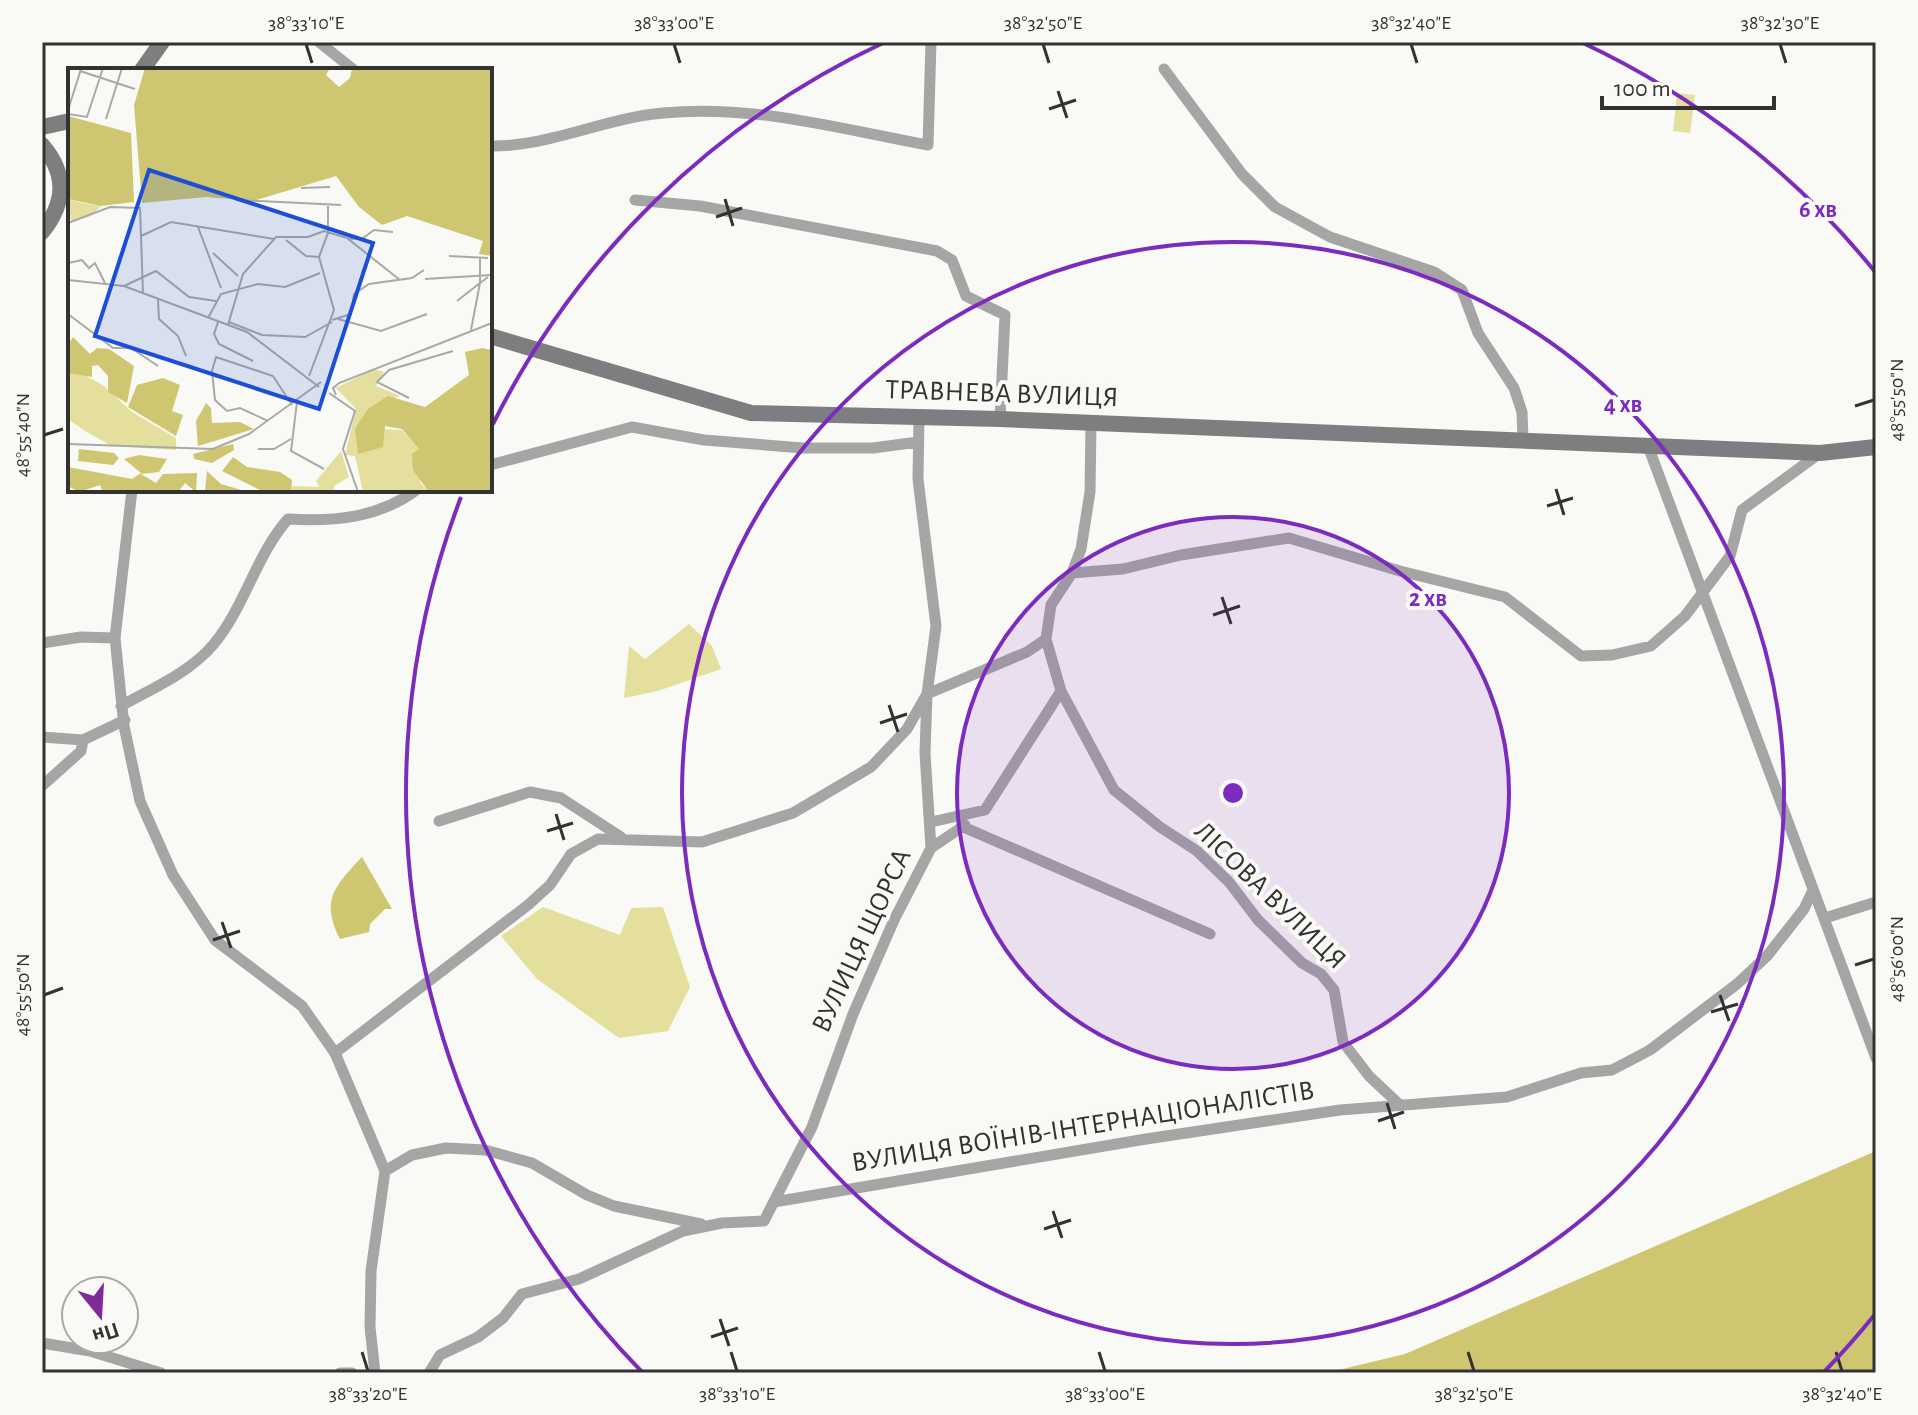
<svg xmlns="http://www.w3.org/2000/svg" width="1918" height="1415" font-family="'Alegreya Sans',sans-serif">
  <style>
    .green { fill: #e4df9d }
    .forest { fill: #cec670 }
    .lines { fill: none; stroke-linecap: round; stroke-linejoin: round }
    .street { stroke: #a6a5a6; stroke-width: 11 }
    .secondary { stroke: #7e7d7f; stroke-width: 16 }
    .ticks { fill: none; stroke: #323230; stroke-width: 3 }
    .ring { fill: none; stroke: #7b2cbf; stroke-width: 4 }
    .labels { text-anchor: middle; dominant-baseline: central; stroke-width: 8; stroke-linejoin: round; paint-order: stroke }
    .street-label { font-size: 28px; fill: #323230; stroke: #f9f9f5 }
    .inset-road { fill: none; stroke: #a9a9a6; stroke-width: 2 }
    .view { fill: #1d4ed8; fill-opacity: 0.15; stroke: #1d4ed8; stroke-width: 4 }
    .inset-edge { fill: none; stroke: #323230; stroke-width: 4 }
    .centre { fill: #7b2cbf; stroke: #f9f9f5; stroke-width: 4 }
    .ring-label { font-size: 24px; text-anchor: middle; font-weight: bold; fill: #7b2cbf; stroke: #f9f9f5; stroke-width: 8; stroke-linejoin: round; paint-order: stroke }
    .neatline { fill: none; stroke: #323230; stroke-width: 3 }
    .ticks-label { font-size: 20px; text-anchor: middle; fill: #323230 }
  </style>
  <rect width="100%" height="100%" fill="#f9f9f5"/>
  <!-- green -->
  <path class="green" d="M1677 93 1695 95 1690 133 1673 131Z
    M689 624 712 646 721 669 658 691 624 698 629 646 645 659Z
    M543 907 620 935 631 908 663 907 690 987 668 1031 619 1038 537 979 501 936Z"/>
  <!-- forest -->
  <path class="forest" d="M362 857 392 909H385L370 924 369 932 340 939C320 900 335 886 362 857Z
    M1876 1151V1373H1326L1405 1354Z"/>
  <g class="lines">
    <!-- street -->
    <path class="street" d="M319 42 354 70
      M1164 69 1242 174 1275 207 1330 237 1434 272 1462 290 1478 333 1514 388 1522 412 1523 440
      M490 146C549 147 604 118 663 113 753 104 840 129 928 145L931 42
      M635 200 700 206 937 251 952 260 966 296 1005 315 1000 419
      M1648 446 1876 1058
      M490 465 632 427 704 440 803 448H873L918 442
      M132 490 115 638 124 726 140 801 173 875 215 940 302 1006 335 1053 385 1171 371 1271 370 1327 375 1373
      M1072 573 1123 569 1181 555 1289 538 1400 571 1505 597 1581 656 1612 655 1651 646 1685 616 1730 556 1742 510 1820 453
      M42 643 81 637 115 638
      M1061 691 1114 790 1160 827 1197 851 1229 882 1258 920 1302 963 1321 974 1334 990 1343 1042 1369 1076 1401 1106
      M121 706C153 688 189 673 213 645 245 607 256 555 288 519 333 522 379 518 416 490
      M42 737 83 740
      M42 786 81 751 83 740 125 720
      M439 821 530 792 561 798 621 837
      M931 822 985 810 1061 691 1046 639
      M961 826 1210 934
      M931 848 965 825
      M1825 918 1876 902
      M335 1053 528 905 550 885 571 854 598 839 702 842 793 813 871 767 907 729 927 694 1027 652 1046 639 1051 605 1072 573 1081 549 1090 492 1091 423
      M385 1171 412 1155 446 1148 485 1150 532 1163 587 1195 614 1206 701 1224
      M774 1202 1146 1139 1340 1110 1507 1097 1581 1073 1612 1070 1650 1050 1737 984 1767 956 1804 909 1813 890
      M42 1343 90 1351 161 1373
      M340 1373H352
      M429 1373 440 1355 478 1337 503 1318 522 1294 579 1279 683 1231 722 1223 764 1221 812 1127 853 1014 894 920 931 848 925 753 927 694 936 626 918 479 919 417"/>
    <!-- secondary -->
    <path class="secondary" d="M142 70 162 42
      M42 127 70 121
      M42 145C67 174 66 202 42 232
      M490 336 751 413 1000 419 1820 453 1876 447"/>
  </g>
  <!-- ticks -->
  <path class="ticks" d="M306 44 312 63M674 44 680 63M1043 44 1049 63M1411 44 1417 63M1780 44 1786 63M1058 91 1067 118M1049 109 1076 100M725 199 733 226M716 217 742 208M1855 406 1874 400M44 435 63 429M1556 489 1564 515M1547 506 1573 498M1222 597 1231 624M1213 615 1240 606M889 705 898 732M880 723 907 714M556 814 564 840M547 831 573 823M222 922 231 948M213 940 240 931M1855 965 1874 959M44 995 63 988M1720 995 1729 1021M1711 1012 1738 1004M1387 1103 1395 1129M1378 1121 1404 1112M1053 1211 1062 1238M1044 1229 1071 1220M720 1319 729 1346M711 1337 738 1328M362 1352 368 1371M731 1352 737 1371M1099 1352 1105 1371M1468 1352 1474 1371M1836 1352 1842 1371"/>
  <!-- distance rings -->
  <circle cx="1233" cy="793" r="276" fill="#7b2cbf" fill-opacity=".12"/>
  <g class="ring">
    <circle cx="1233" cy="793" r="276"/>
    <circle cx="1233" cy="793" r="551"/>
    <path d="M1876 1313A827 827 0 0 1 1823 1373M643 1373A827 827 0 0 1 461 497M493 424A827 827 0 0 1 883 43M1583 43A827 827 0 0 1 1876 273"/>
  </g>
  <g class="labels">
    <!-- street labels -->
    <g class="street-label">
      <text transform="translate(1002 394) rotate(2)">ТРАВНЕВА ВУЛИЦЯ</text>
      <text transform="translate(1270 896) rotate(44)">ЛІСОВА ВУЛИЦЯ</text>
      <text transform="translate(862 941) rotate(-65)">ВУЛИЦЯ ЩОРСА</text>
      <text transform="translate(1083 1127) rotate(-9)">ВУЛИЦЯ ВОЇНІВ-ІНТЕРНАЦІОНАЛІСТІВ</text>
    </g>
  </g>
  <!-- overview -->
  <g transform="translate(68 68)">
    <rect width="424" height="424" fill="#f9f9f5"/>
    <path d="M0 131 14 135 33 138 23 148 3 153ZM306 301 316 304 308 318 332 328 307 338 314 361 334 362 351 381 352 414 361 424H295L287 388 277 387 288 341 268 320ZM0 305 15 306 36 318 64 344 108 370V382L44 378 17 363 0 351ZM273 383 281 409 266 418V424H223L224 418 251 419 248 413Z" fill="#e4df9d"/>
    <path d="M77 0H262L258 7 271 19 282 10 284 0H424V188L411 186 415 173 339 148 314 157 291 139 268 108 185 133 138 129 74 135 66 37ZM0 48 63 65 66 134 33 138 0 131ZM5 269 22 286 29 280 41 281 66 298 59 335 40 324V308L30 297 24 298V309L0 305V276ZM414 280 424 282V424H361L345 402 344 386 351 381 334 361 317 358 315 379 290 386 287 361 300 341 320 328 357 339 401 307 397 284ZM95 310 112 317 104 343 115 347 108 368 60 339 69 317ZM138 335 143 340 144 355 172 354 186 361 130 378 128 353ZM165 376 166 382 144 395 126 391 125 386ZM11 381 46 385 51 390 45 397 10 393ZM71 387 99 391 91 404 73 406 88 415 95 406 129 405 128 424 117 415 110 424H35L32 417 11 424 0 418V399L64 411 73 405 56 391ZM165 389 179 399 212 404 224 412 223 424H196L154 403ZM139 403 153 416 180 424H137Z" fill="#cec670"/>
    <path class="inset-road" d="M12 3 67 21M1 39 13 1M0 46 19 49 35 0M38 51 54 0M233 120 262 119M168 132 273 137M0 155 42 139 72 140 75 226M130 159 153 220M73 168 103 154 206 171M281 171 295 170 306 162 325 164M218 172 238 188 251 189M145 185 170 208M381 188 420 190M0 195 14 192 21 200 27 195 37 215M357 211 423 207M0 212 56 218 179 264 251 319M56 218 88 203 121 229 148 233M90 232 91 251 110 268 118 288M389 233 412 215V191M0 246 45 280H63L90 298M140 250 153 226 190 216 217 219 252 205M270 251 313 263 359 246M264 252 283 246 286 226 301 216 344 210 356 202M150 254 146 266 151 276 185 293M161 254 194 267 237 269 264 254M160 257 175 206 208 169H240L256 163 279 170 332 212M403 262 412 215 420 209M241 308 266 242 251 189 260 165V136M261 325 287 343 275 381 290 424M268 327 265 320 271 315 424 255M341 330 309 314 321 302 385 283M229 334 223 383 256 401M200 353 172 340 159 343 147 332 144 303 148 289 205 308 224 337M0 376 145 381 181 366 253 314M190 381H206L223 371"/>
    <path class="view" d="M81 102 305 175 251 341 27 268Z"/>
    <rect width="424" height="424" class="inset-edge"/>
  </g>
  <circle cx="1233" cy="793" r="12" class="centre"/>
  <g class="ring-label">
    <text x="1818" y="217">6 хв</text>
    <text x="1623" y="412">4 хв</text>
    <text x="1428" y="606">2 хв</text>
  </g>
  <!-- border -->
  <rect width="1918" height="1415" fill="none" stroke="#f9f9f5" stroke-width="88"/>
  <!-- north arrow -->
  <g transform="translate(100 1315) rotate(162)"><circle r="38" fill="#f9f9f5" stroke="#a9a9a6" stroke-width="2"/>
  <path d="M0-6L14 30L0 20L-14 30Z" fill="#7f2a99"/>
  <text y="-12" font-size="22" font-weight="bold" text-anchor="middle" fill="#323230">Пн</text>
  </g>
  <!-- scale -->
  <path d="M1602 96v12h172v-12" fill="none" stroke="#323230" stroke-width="4"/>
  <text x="1614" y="96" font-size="24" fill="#323230" stroke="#f9f9f5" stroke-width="6" paint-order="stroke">100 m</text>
  <rect x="44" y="44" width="1830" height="1327" class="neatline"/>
  <g class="ticks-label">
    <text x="306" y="29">38°33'10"E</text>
    <text x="674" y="29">38°33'00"E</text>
    <text x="1043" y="29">38°32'50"E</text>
    <text x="1411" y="29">38°32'40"E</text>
    <text x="1780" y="29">38°32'30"E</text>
    <text transform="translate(1896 400) rotate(-90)" y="7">48°55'50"N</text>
    <text transform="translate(22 435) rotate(-90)" y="7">48°55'40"N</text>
    <text transform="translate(1896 959) rotate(-90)" y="7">48°56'00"N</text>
    <text transform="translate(22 995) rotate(-90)" y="7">48°55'50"N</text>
    <text x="368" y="1400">38°33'20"E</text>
    <text x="737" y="1400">38°33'10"E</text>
    <text x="1105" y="1400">38°33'00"E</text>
    <text x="1474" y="1400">38°32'50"E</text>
    <text x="1842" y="1400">38°32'40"E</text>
  </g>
</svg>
